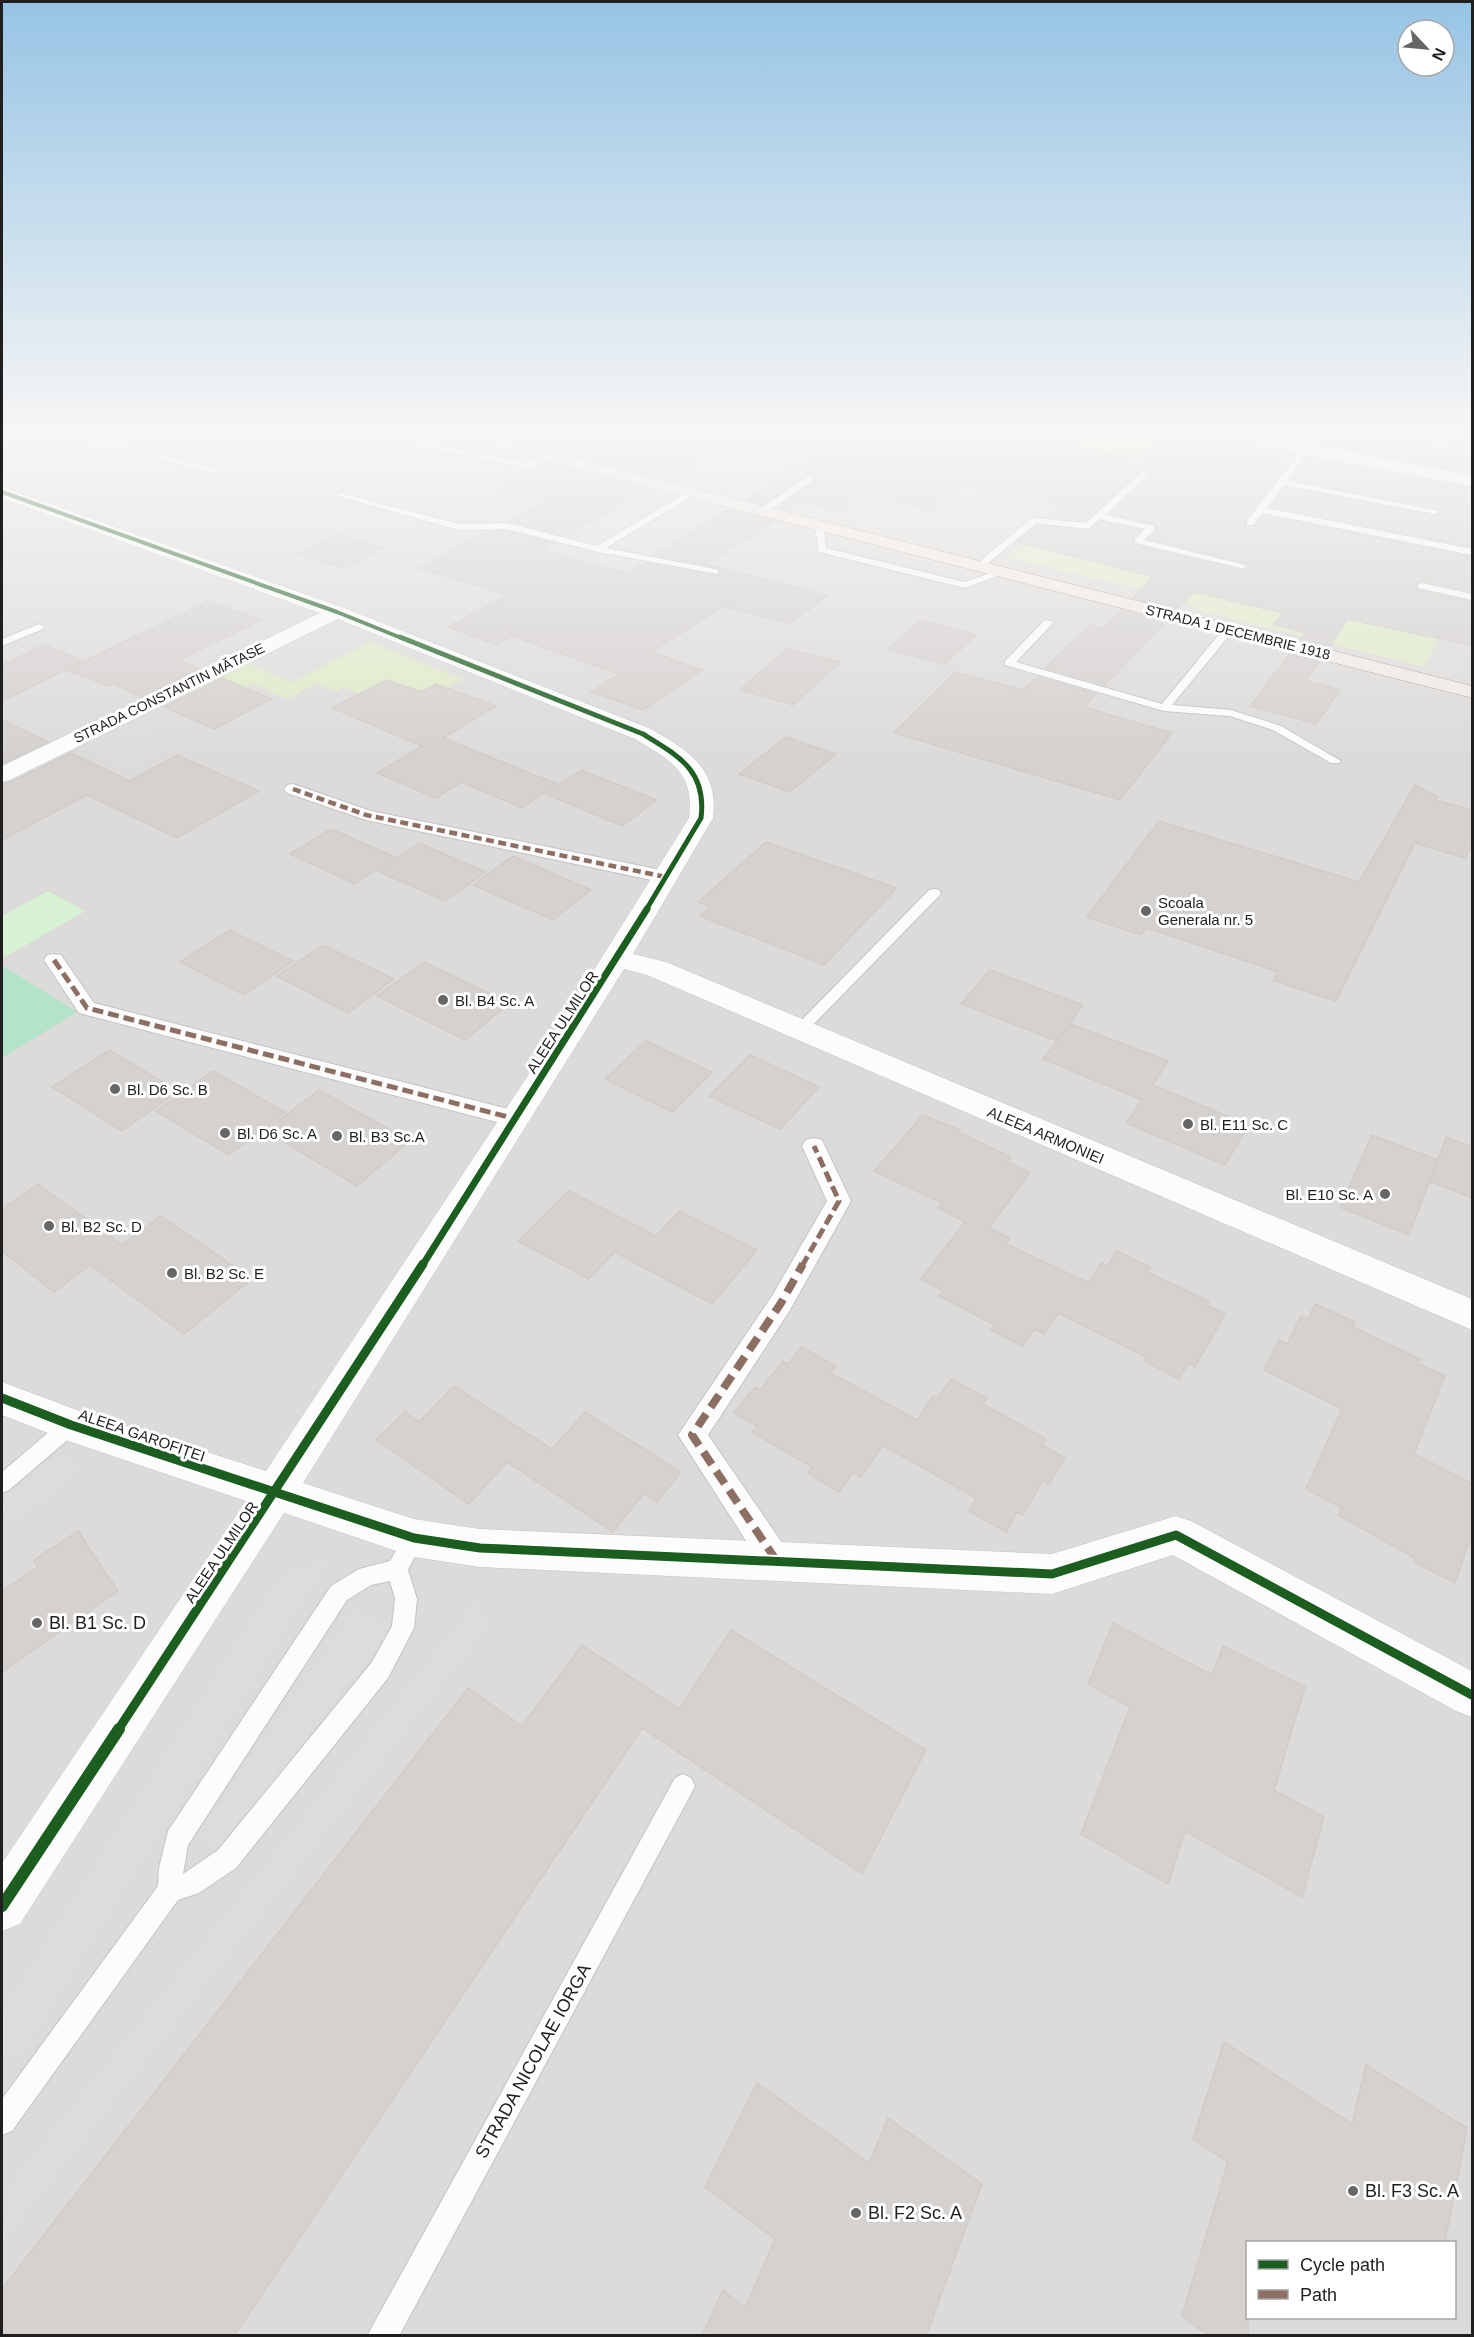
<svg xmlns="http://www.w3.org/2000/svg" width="1474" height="2337" font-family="Arial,sans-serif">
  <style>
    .residential { fill: #dcdbd9; fill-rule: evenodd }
    .education { fill: #f7f4e3 }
    .grass { fill: #deeac7; fill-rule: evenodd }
    .park { fill: #d7f3d4 }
    .pitch { fill: #b3e4ca }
    .parking { fill: #dddcdb }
    .building { fill: #d4d1cf; stroke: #d0ccc9; stroke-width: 1.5 }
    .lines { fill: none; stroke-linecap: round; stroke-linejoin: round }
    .service-casing { stroke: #c4c3c2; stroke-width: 2 }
    .pedestrian-casing { stroke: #c4c3c2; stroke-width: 2 }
    .minor-casing { stroke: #c4c3c2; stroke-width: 1 }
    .tertiary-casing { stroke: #c4c3c2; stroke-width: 1 }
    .primary-casing { stroke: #a49684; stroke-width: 1 }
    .service { fill: #fcfcfc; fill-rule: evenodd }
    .pedestrian { fill: #fcfcfc; fill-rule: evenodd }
    .minor { fill: #fcfcfc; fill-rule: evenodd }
    .tertiary { fill: #fcfcfc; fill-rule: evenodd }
    .primary { fill: #f0eae5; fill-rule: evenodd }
    .quiet-far2 { stroke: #8d6e63; stroke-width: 4.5; stroke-dasharray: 8 4.5; stroke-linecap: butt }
    .quiet-far1 { stroke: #8d6e63; stroke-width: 5; stroke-dasharray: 11 5; stroke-linecap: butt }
    .quiet { stroke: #8d6e63; stroke-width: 8; stroke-dasharray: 15 8; stroke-linecap: butt }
    .cycleway-far4-casing { stroke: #fff; stroke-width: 6 }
    .cycleway-far3-casing { stroke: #fff; stroke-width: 8 }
    .cycleway-far2-casing { stroke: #fff; stroke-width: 10 }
    .cycleway-far1-casing { stroke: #fff; stroke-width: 13 }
    .cycleway-casing { stroke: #fff; stroke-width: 16 }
    .cycleway-far4 { stroke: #1b5e20; stroke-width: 4 }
    .cycleway-far3 { stroke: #1b5e20; stroke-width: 5 }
    .cycleway-far2 { stroke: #1b5e20; stroke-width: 7 }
    .cycleway-far1 { stroke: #1b5e20; stroke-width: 9 }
    .cycleway { stroke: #1b5e20; stroke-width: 12 }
    .poi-dot { fill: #676665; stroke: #fff; stroke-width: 2 }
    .labels { text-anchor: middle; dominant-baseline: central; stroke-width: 6; stroke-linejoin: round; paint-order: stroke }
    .far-street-label { font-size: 14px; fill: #1f1f1f; stroke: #fff }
    .poi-label { font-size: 15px; fill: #1f1f1f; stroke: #fff; text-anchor: start }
    .street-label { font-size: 15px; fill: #1f1f1f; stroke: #fff }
    .near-poi-label { font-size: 18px; fill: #1f1f1f; stroke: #fff; text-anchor: start }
    .near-street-label { font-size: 18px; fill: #1f1f1f; stroke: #fff }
  </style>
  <rect width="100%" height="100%" fill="#edebe8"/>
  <!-- residential -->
  <path class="residential" d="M2 430H1472V2335H2ZM1248 2242H1454V2318H1248Z"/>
  <!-- education -->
  <path class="education" d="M1293 430H1453L1450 447 1472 451V473L1288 440Z"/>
  <!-- grass -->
  <path class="grass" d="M474 430H534L519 437 566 452Z
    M1049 430H1166L1132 468 1067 445 1037 440Z
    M1030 530H1039L1298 590 1466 556 1472 557V562L1425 667 1203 612 1174 597 1007 557 1024 544 1109 564 1107 566 1126 570 1128 569 1155 575 1149 582 1223 599 1233 587 1028 532ZM1280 616 1340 630V631L1335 638 1317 636 1275 624Z
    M370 642 463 679 447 688 433 685 420 693 386 680 359 694 343 687 336 691 316 684 287 699 253 684 213 704 187 693 247 663 292 682Z"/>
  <!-- park -->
  <path class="park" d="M48 891 85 911 5 957 2 955V916Z"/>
  <!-- pitch -->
  <path class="pitch" d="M2 965 77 1012 2 1058Z"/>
  <!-- parking -->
  <path class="parking" d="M608 435 747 468 722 484 698 481 719 468 598 440Z
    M871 509 955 529 947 535 863 514Z
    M313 631 331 638 343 632 370 642 292 682 247 663Z
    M130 721 181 743 130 771 77 747Z
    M61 1454 79 1472 14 1524 2 1511V1501Z
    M328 1559 23 2051 2 2058V2013L281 1575Z
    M481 1598 483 1631 2 2242V2233L17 2176Z
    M356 1611 390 1627 221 1850 196 1837Z"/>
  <!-- building -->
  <path class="building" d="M557 430H754L667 479 541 447Z
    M857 430H962L1010 443 1017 440 1016 437 988 430H993L1142 460 1144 458 1157 460 1165 451 1194 456 1205 443 1273 455 1287 465 1245 520V527L1255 526 1263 515 1473 557V592L1421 581 1416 584 1418 590 1473 602V646L1348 619 1329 647 1301 640 1306 633 1274 624 1283 613 1195 592 1177 609 1133 598 1153 577 1017 542 1038 525 1088 531 1101 521 1141 530 1133 539 1134 545 1246 571V563L1148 539 1156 532V525L1110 514 1151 476V473L1143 470 1085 521 1046 517 1060 505 963 485 930 510 861 496 840 510 802 503 790 510 778 507 818 478 810 474 764 504 746 499Z
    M1328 430H1413L1405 441 1473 453V474L1317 443Z
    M1307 458 1473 488V547L1270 507 1285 487 1435 516 1441 511 1439 509 1291 479Z
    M549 463 649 489 566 536 508 521 548 500 499 495 522 469 529 470Z
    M729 510 773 521 707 564 827 596 789 624 723 606 651 652 703 670 643 710 591 692 619 674 512 636 496 645 448 627 509 595 419 568 487 532 507 531 553 543 540 550 627 573 644 563 718 576 720 574 719 568 656 555Z
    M339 534 384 548 344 568 298 554Z
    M208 601 261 620 179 660 199 669 141 697 113 684 109 686 66 670Z
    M1121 610 1165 622 1105 685 1046 668 1090 625 1103 629Z
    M921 620 976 635 945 664 888 649Z
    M44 645 83 661 2 701V665Z
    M787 649 840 662 793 705 740 690Z
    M1290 654 1320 661 1306 681 1340 690 1316 724 1250 706Z
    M955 672 1023 690 1037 677 1096 694 1084 707 1172 733 1120 800 894 733Z
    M222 678 272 699 214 729 164 707Z
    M386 680 422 692 436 684 496 706 443 738 557 784 522 808 461 782 436 798 377 773 422 746 332 708Z
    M2 720 48 742 2 764Z
    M786 737 836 754 790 792 739 774Z
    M71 753 130 781 177 755 259 791 177 838 87 795 2 840V784L11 782Z
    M581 770 657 800 622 826 546 794Z
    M1415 785 1438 797 1436 800 1473 810V843L1465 858 1415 843 1336 1001 1273 980 1278 972 1147 928 1141 935 1087 917 1159 821 1359 882Z
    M331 829 395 857 355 884 290 854Z
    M766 842 897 888 824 965 700 916 710 907 698 902Z
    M419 843 486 872 445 901 378 871Z
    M513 856 591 890 553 920 473 885Z
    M229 930 293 961 244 995 180 962Z
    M323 945 394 979 348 1013 277 976Z
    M424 962 510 1003 465 1040 377 996Z
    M990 970 1083 1005 1057 1041 961 1004Z
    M1071 1024 1168 1061 1153 1085 1249 1125 1225 1165 1126 1123 1142 1100 1043 1059Z
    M646 1041 712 1072 672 1112 605 1079Z
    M109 1050 178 1091 122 1131 52 1087Z
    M750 1055 819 1087 780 1129 709 1096Z
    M213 1071 285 1112 229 1155 156 1111Z
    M319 1090 410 1141 357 1186 265 1131Z
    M923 1115 960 1130 958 1132 1011 1157 1007 1162 1030 1172 989 1228 1010 1238 1006 1244 1089 1283 1101 1263 1107 1266 1117 1251 1150 1267 1147 1272 1209 1301 1207 1305 1225 1314 1195 1367 1188 1363 1179 1379 1144 1361 1146 1357 1058 1313 1044 1334 1034 1329 1022 1346 991 1330 995 1325 939 1296 943 1291 921 1279 965 1222 938 1208 942 1203 874 1171Z
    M1372 1135 1438 1160 1446 1137 1473 1147V1198L1430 1182 1437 1162 1409 1235 1340 1207Z
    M38 1184 122 1245 161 1216 252 1279 184 1334 90 1265 54 1292 2 1251V1209Z
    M569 1191 656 1236 679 1211 757 1250 712 1304 615 1252 589 1279 518 1241Z
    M1315 1304 1355 1322 1353 1327 1420 1359 1417 1363 1445 1376 1414 1454 1473 1484V1531L1455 1583 1414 1562 1415 1558 1338 1515 1342 1508 1306 1489 1342 1409 1264 1370 1279 1340 1287 1344 1301 1316 1308 1319Z
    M801 1347 836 1366 831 1373 917 1420 933 1396 938 1398 951 1379 987 1398 983 1404 1046 1439 1042 1445 1065 1458 1049 1484 1043 1480 1023 1515 1017 1512 1006 1532 969 1511 976 1498 883 1445 861 1477 853 1472 839 1492 808 1473 812 1467 752 1432 757 1426 734 1413 755 1387 760 1390 783 1361 788 1364Z
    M454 1386 552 1449 585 1412 681 1472 657 1502 644 1493 613 1532 507 1462 469 1504 376 1440 405 1412 419 1422Z
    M78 1531 118 1591 2 1672V1591L38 1567 34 1560Z
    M1113 1623 1212 1675 1223 1646 1305 1687 1274 1790 1324 1817 1302 1897 1185 1831 1168 1884 1081 1834 1130 1707 1088 1684Z
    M731 1630 926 1750 862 1874 642 1728 234 2336H2V2289L468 1688 522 1726 582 1645 679 1709Z
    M1224 2042 1352 2124 1366 2065 1467 2128 1445 2242H1248V2336H1209L1182 2316 1228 2162 1193 2139Z
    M757 2083 869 2163 888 2118 982 2184 926 2336H702L723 2290 745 2308 775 2239 705 2187Z"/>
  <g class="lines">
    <!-- service casing -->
    <g class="service-casing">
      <path id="service" d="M92 430H102L86 439 88 441 118 443 220 471 216 474 118 447 86 445 76 439Z
        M276 430 380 434 528 463 554 456 558 458 528 468 380 438 280 432Z
        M964 430H979L1015 439 1011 441Z
        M1303 448 1310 450 1287 481 1439 511 1435 514 1284 485 1266 508 1472 549V555L1262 513 1253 525H1247V521Z
        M1142 472 1149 474 1105 515 1154 526V530L1144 540 1245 565V569L1135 543V539L1145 529 1100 519 1088 529 1037 523 982 568 974 566 1032 518 1086 523Z
        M809 476 816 478 766 513H760V509Z
        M691 490 694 491V495L606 548 715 569 718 570V574L598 552 507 529 459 530 337 496 341 493 459 524 507 523 597 546Z
        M819 522 823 525 826 548 964 582 1003 569 1008 572 965 588 819 552 815 525Z
        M1421 583 1472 594V600L1418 588V584Z
        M1045 620 1054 622 1016 662 1162 704 1225 627H1233V631L1172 705 1231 710 1281 726 1341 761 1339 763H1331L1273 730 1230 716 1164 711 1005 665V661Z
        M39 624 44 627 43 629 2 646V639Z
        M934 889 939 890 941 893 939 896 805 1033H795L793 1030 795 1027 929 890Z
        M71 1417 78 1419 81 1425 78 1431 9 1490 2 1493V1472L64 1419Z
        M414 1528 421 1531 424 1538 408 1570 417 1599 414 1628 388 1678 236 1868 199 1893 178 1900 12 2131 2 2135V2099L158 1886 159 1868 168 1831 331 1586 359 1569 390 1561 407 1531ZM390 1581 395 1599 392 1626 372 1662 218 1850 183 1874 188 1845 347 1600 371 1585Z
        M683 1774 691 1778 695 1786 691 1794 399 2336H367L675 1778Z"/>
    </g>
    <!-- pedestrian casing -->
    <g class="pedestrian-casing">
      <path id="pedestrian" d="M293 784 371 811 666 871 673 873 676 877 673 881 666 883 366 820 287 793 284 789 287 785Z
        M54 954 61 955 94 1003 516 1111 524 1113 528 1119 524 1125 516 1127 79 1013 44 960 47 955Z
        M814 1138 822 1140 851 1201 790 1310 708 1435 787 1550 791 1560 787 1570 776 1574 765 1570 678 1435 772 1296 827 1201 802 1146 806 1140Z"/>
    </g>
    <!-- minor casing -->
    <g class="minor-casing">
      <path id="minor" d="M1267 430H1283L1276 446H1264L1262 443Z
        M2 487 344 608 651 729C689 751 719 769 713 818L633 954 666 962 1472 1299V1330L647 975 624 969 303 1483 414 1519 480 1529 1052 1554 1176 1516 1191 1521 1472 1671V1717L1456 1711 1173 1555 1052 1594 480 1567 414 1557 284 1513 20 1924 2 1931V1863L246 1501 71 1442 2 1415V1382L77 1410 266 1471 529 1074 689 818C695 772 670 760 635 739L338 619 10 780 2 782V766L320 613 2 498Z"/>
    </g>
    <!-- tertiary casing -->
    <g class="tertiary-casing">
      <path id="tertiary" d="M1209 430H1238L1472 476V486L1306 455 1211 433Z"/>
    </g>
    <!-- primary casing -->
    <g class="primary-casing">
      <path id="primary" d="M437 430H464L1472 686V698L439 433Z"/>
    </g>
    <!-- service -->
    <use href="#service" class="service"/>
    <!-- pedestrian -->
    <use href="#pedestrian" class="pedestrian"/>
    <!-- minor -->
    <use href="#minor" class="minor"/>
    <!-- tertiary -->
    <use href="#tertiary" class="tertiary"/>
    <!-- primary -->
    <use href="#primary" class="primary"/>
    <!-- quiet-far2 -->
    <path class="quiet-far2" d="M293 789 366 815 666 877"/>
    <!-- quiet-far1 -->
    <path class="quiet-far1" d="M54 960 87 1008 516 1119
      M802 1266 839 1201 814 1146"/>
    <!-- quiet -->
    <path class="quiet" d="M776 1560 692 1435 781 1303 803 1264"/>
    <!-- cycleway-far4 casing -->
    <g class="cycleway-far4-casing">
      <path id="cycleway-far4" d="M2 492 337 612 404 639"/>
    </g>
    <!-- cycleway-far3 casing -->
    <g class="cycleway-far3-casing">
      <path id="cycleway-far3" d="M400 637 643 734C679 756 707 771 701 818L646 910"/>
    </g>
    <!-- cycleway-far2 casing -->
    <g class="cycleway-far2-casing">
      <path id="cycleway-far2" d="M422 1266 647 909"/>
    </g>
    <!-- cycleway-far1 casing -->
    <g class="cycleway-far1-casing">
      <path id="cycleway-far1" d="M2 1398 71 1425 414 1538 480 1548 1052 1574 1176 1535 1472 1695
        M118 1730 423 1264"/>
    </g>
    <!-- cycleway casing -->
    <g class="cycleway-casing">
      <path id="cycleway" d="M2 1906 119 1729"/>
    </g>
    <!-- cycleway-far4 -->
    <use href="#cycleway-far4" class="cycleway-far4"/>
    <!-- cycleway-far3 -->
    <use href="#cycleway-far3" class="cycleway-far3"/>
    <!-- cycleway-far2 -->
    <use href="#cycleway-far2" class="cycleway-far2"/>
    <!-- cycleway-far1 -->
    <use href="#cycleway-far1" class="cycleway-far1"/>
    <!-- cycleway -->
    <use href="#cycleway" class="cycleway"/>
  </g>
  <!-- sky -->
  <linearGradient id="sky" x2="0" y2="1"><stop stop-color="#96c4e5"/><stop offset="0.57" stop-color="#f7f6f5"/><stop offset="1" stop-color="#f7f6f5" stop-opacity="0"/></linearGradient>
  <rect width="1474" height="757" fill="url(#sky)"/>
  <!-- markers -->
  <g class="poi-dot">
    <circle cx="1146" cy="911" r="6"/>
    <circle cx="443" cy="1000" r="6"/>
    <circle cx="115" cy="1089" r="6"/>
    <circle cx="1188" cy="1124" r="6"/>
    <circle cx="225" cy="1133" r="6"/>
    <circle cx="337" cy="1136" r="6"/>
    <circle cx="1385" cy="1194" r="6"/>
    <circle cx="49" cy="1226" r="6"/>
    <circle cx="172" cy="1273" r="6"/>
    <circle cx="37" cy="1623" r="6"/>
    <circle cx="1353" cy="2191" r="6"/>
    <circle cx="856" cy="2213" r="6"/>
  </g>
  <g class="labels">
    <!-- far-street labels -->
    <g class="far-street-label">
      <text transform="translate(1238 632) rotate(14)">STRADA 1 DECEMBRIE 1918</text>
      <text transform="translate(169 693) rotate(-26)">STRADA CONSTANTIN MĂTASE</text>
    </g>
    <!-- poi labels -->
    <g class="poi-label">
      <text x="1158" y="902">Scoala<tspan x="1158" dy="17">Generala nr. 5</tspan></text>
      <text x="455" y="1000">Bl. B4 Sc. A</text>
      <text x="127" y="1089">Bl. D6 Sc. B</text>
      <text x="1200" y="1124">Bl. E11 Sc. C</text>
      <text x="237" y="1133">Bl. D6 Sc. A</text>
      <text x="349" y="1136">Bl. B3 Sc.A</text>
      <text x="1373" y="1194" text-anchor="end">Bl. E10 Sc. A</text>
      <text x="61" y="1226">Bl. B2 Sc. D</text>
      <text x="184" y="1273">Bl. B2 Sc. E</text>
    </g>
    <!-- street labels -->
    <g class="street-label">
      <text transform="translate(562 1022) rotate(-57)">ALEEA ULMILOR</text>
      <text transform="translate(1046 1135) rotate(23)">ALEEA ARMONIEI</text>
      <text transform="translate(142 1435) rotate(19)">ALEEA GAROFIȚEI</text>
      <text transform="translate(221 1552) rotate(-56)">ALEEA ULMILOR</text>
    </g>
    <!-- near-poi labels -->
    <g class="near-poi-label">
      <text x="49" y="1623">Bl. B1 Sc. D</text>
      <text x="1365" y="2191">Bl. F3 Sc. A</text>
      <text x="868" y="2213">Bl. F2 Sc. A</text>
    </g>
    <!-- near-street labels -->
    <g class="near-street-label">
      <text transform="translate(533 2061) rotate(-61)">STRADA NICOLAE IORGA</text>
    </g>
  </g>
  <!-- border -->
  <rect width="1474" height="2337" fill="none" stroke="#1f1f1f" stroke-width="6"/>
  <!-- legend -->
  <rect x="1246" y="2241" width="210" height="78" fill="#ffffff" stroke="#a5a5a5" stroke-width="1.5"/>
  <rect x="1258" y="2260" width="30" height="9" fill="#1b5e20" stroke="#a5a5a5" stroke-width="1.5"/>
  <text x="1300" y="2271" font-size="18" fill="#1f1f1f">Cycle path</text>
  <rect x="1258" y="2290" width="30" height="9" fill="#8d6e63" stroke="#a5a5a5" stroke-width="1.5"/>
  <text x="1300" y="2301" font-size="18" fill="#1f1f1f">Path</text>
  <!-- north arrow -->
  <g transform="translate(1426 48) rotate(116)"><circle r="28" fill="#ffffff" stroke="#a5a5a5" stroke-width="1.5"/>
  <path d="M0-4.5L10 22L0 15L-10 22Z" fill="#676665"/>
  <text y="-9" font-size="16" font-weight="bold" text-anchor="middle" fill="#1f1f1f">N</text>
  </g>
</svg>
